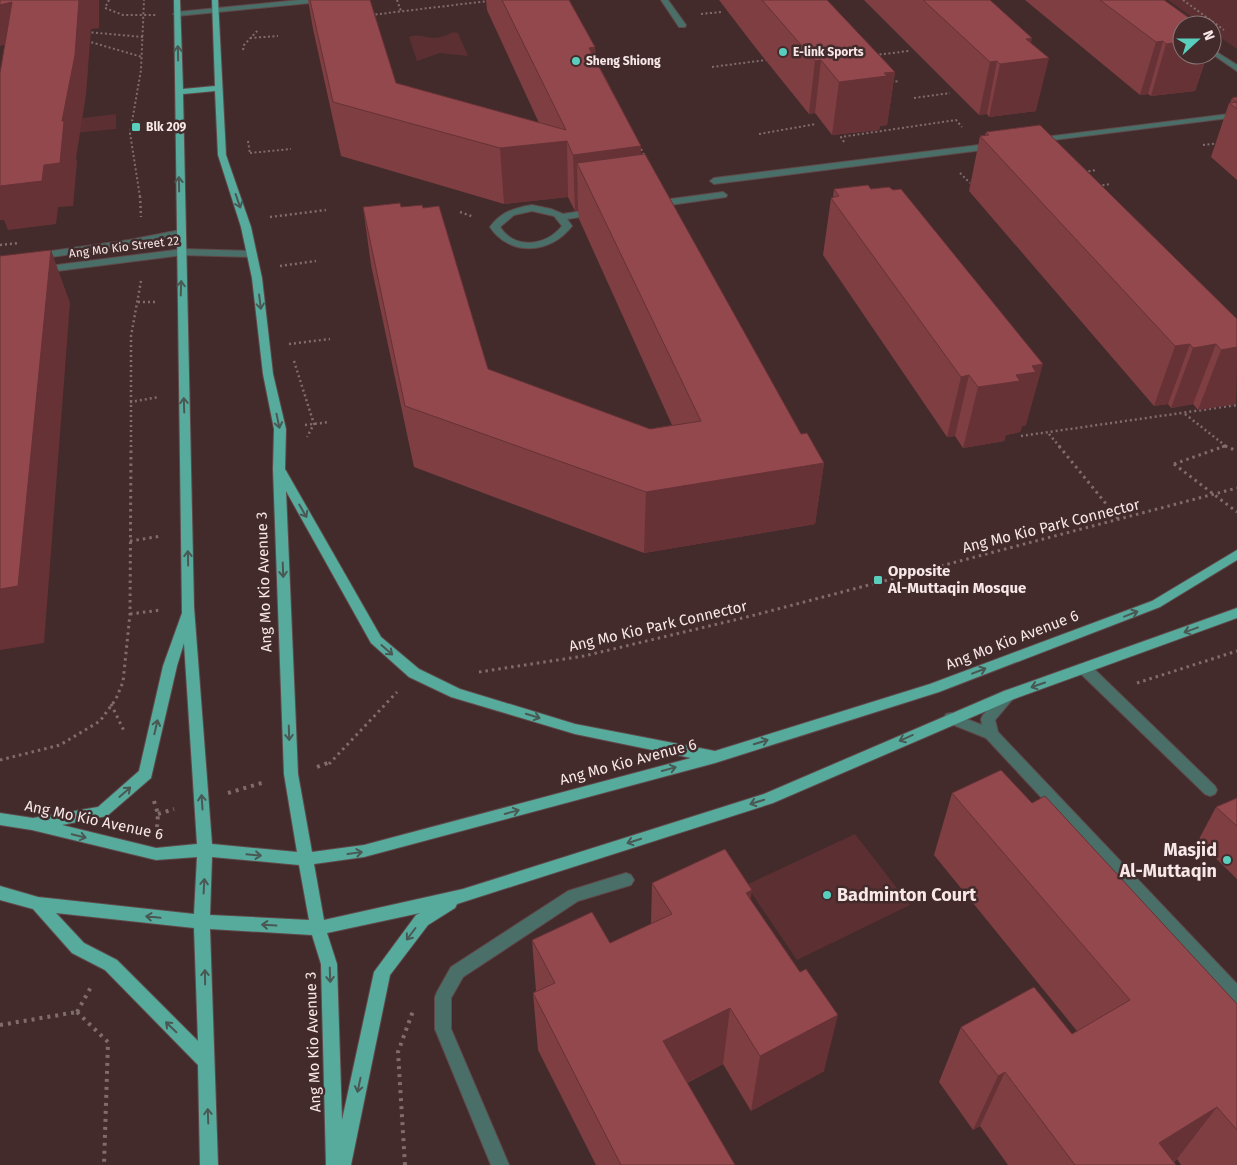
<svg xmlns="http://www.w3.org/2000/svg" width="1237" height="1165" font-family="'Fira Sans',sans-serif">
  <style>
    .green { fill: #5c2f32 }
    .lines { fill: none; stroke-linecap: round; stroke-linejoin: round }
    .service-casing { stroke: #60494a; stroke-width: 2 }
    .minor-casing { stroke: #60494a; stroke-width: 2 }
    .primary-casing { stroke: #60494a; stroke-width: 2 }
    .path-far3 { stroke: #816c6d; stroke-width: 2; stroke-dasharray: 2 2.5; stroke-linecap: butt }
    .path-far2 { stroke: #816c6d; stroke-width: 2.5; stroke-dasharray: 2 3; stroke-linecap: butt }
    .path-far1 { stroke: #816c6d; stroke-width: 3; stroke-dasharray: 2.5 4; stroke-linecap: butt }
    .path { stroke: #816c6d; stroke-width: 4; stroke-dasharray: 3 5; stroke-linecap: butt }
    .service { fill: #496f68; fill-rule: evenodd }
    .minor { fill: #496f68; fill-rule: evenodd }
    .primary { fill: #57ab9d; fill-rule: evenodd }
    .path-bridge { stroke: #816c6d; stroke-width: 3; stroke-dasharray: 2.5 4; stroke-linecap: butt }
    .wall { fill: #7e3e42 }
    .shaded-wall { fill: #663236 }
    .building { fill: #92484d; stroke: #663236 }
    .oneway { stroke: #4a5854 }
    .poi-dot { fill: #5acebc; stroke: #432b2c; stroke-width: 2 }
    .labels { text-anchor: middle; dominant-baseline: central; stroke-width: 5; stroke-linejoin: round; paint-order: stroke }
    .far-poi-label { font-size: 12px; font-weight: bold; fill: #f7e7e7; stroke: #432b2c; text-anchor: start }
    .far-street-label { font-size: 12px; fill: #f7e7e7; stroke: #432b2c }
    .street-label { font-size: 15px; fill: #f7e7e7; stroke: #432b2c }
    .poi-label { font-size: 15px; font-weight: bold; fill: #f7e7e7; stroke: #432b2c; text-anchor: start }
    .near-poi-label { font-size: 18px; font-weight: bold; fill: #f7e7e7; stroke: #432b2c; text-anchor: end }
  </style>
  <rect width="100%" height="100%" fill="#432b2c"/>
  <!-- green -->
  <path class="green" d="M1168 0H1237V49L1212 32V25H1203Z
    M453 32 458 33 468 56 440 53 417 61 409 37C424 31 430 45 453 32Z
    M116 114V129L74 133 75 119Z
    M855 834 910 905 797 960 746 885Z"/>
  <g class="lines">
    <!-- service casing -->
    <g class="service-casing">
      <path id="service" d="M661 0H668L686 25 685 27H679Z
        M1237 113V117L1037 142 1033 140 1037 138Z
        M995 143 998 144V148L714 184 710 181 714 178Z
        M723 192 727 195 726 197 656 207 652 204 656 201Z
        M532 205 551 209 563 214 594 209 598 212 594 215 567 219 572 226C551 254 510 257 490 227 501 212 514 208 532 205ZM532 211 554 216 562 226C546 246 515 250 500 227L514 215Z
        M1085 664 1090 665 1215 786 1217 790 1215 794 1210 796 1205 794 1080 673 1078 669 1080 665Z
        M626 873 631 875 634 880 631 885 578 901 463 977 451 998V1029L509 1165H491L435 1029V997L437 992 451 967 568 891Z"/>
    </g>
    <!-- minor casing -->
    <g class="minor-casing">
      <path id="minor" d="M299 0H323L320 2 177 16 173 14 177 12Z
        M1212 49 1237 65V71L1212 54Z
        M180 230 185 233 183 235 129 246 37 259 32 256 37 253 129 240Z
        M183 249 252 251 257 254 252 257 183 255 41 273 36 270 41 267Z
        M1009 690 1014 691 1016 695 995 720 998 732 1237 984V1004L1231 1001 986 738 946 722 944 718 946 714 951 713 982 725 981 719 983 715 1004 691Z"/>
    </g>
    <!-- primary casing -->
    <g class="primary-casing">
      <path id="primary" d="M174 0H180L183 89 215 86 212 0H218L226 155 251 227 262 278 273 374 286 429 285 469 381 637 419 669 460 689 575 724 715 751 930 684 1152 601 1237 550V560L1160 607 939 692 715 763 364 857 314 864 324 920 463 889 764 794 1004 691 1237 608V618L1014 699 773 803 457 904 455 908 428 925 390 975 351 1165H326L321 964 312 935 210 929 218 1165H200L198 1065 105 970 72 953 33 909 0 900V886L38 897 194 914 197 857 156 860 32 830 0 825V813L33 818 98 807 139 771 163 666 182 613ZM215 91 218 155 241 227 252 278 263 374 274 429 273 469 284 774 297 852 212 844 194 607 183 94ZM286 491 371 643 409 677 451 697 575 734 691 758 364 845 312 852 298 774ZM184 643 197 844 156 848 62 825 107 816 151 778 177 666ZM212 857 299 865 309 920 210 915ZM56 913 194 928 198 1041 117 960 84 943ZM420 913 416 915 374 972 342 1120 337 964 327 933Z"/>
    </g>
    <!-- path-far3 -->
    <path class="path-far3" d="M109 0 105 8 123 15H156
      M397 0 401 11
      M1183 0 1224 30
      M701 14 721 12
      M371 15 488 1
      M87 32 143 37
      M250 38 278 36
      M87 41 142 57
      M243 50 244 45 258 30
      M875 55 909 51
      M712 67 766 60
      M891 82 899 81
      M914 98 950 93
      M759 134 816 124
      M248 141 250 154
      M844 142 841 137 956 120 962 127
      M639 145 645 157
      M1203 145 1219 143
      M250 153 291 149
      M1084 172 1096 170
      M960 173 970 183
      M1098 186 1111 184
      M140 197 130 133 141 70 144 0"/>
    <!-- path-far2 -->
    <path class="path-far2" d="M140 196 141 217
      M460 212 474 217
      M270 217 326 210
      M0 245 19 243
      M280 266 316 261
      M138 302H157
      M289 344 330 339
      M294 361 314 424 307 437
      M130 402 159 397
      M1185 414 1227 447
      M305 425 329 422
      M1049 434 1060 447
      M1021 436 1237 405
      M131 447V336L141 281
      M1222 447 1225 446"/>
    <!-- path-far1 -->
    <path class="path-far1" d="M1059 446 1120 521
      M1225 446 1237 451
      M1174 464 1225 446
      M130 541 162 536
      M130 614 161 610
      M479 672 584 656 751 616 1237 488
      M1137 683 1237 651
      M111 704 125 733
      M0 760 60 745 100 721 116 699 123 682 130 614 131 446
      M329 764 397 692"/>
    <!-- path -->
    <path class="path" d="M317 767 330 762
      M228 793 265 782
      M154 801 158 814 157 827
      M158 814 174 809
      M77 1012 91 987
      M77 1012 108 1042 104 1165
      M0 1025 77 1012
      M405 1165 398 1052 413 1011"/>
    <!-- service -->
    <use href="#service" class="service"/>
    <!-- minor -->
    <use href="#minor" class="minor"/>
    <!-- primary -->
    <use href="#primary" class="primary"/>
    <!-- path-bridge -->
    <path class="path-bridge" d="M1174 464 1237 512"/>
  </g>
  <!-- wall -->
  <path class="wall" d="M308 0H370L396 83 539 123 487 10 486 0H569L595 47 596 60 641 146V155L801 434 824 463 815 524 644 553 414 467 371 265 363 207H401L423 208 488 369 650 429 672 425 579 219 578 210 575 211 568 197 504 204 341 156 313 29Z
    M719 0H827L895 72 887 125 880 126 879 130 832 135 815 113 809 114 755 47Z
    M864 0H990L1031 42 1036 111 989 117 987 114 979 115Z
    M1025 0H1164L1192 20 1182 55H1207L1195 91 1151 96 1148 94 1140 95Z
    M1237 97V180L1211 157 1229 103H1230L1232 98Z
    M986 132 1237 319 1236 404 1198 410 1193 404 1171 408 1168 404 1154 406 969 191 980 136 985 135Z
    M834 189 1026 425 1022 426 1020 432 1006 435 1004 441 963 448 955 436 947 437 823 255 831 198 833 197Z
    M952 793 1032 803 1237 1004V1165H1181L1177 1159 1174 1162 1176 1165H1008L980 1126 973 1130 939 1082 961 1027 1072 1034 1077 1031 934 855Z
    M1237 798V879L1198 841 1216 807Z
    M652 883 751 900 824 1071 751 1111 723 1064 687 1083 735 1165H596L538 1050 533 993 536 991 532 940 610 943 651 924Z"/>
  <!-- shaded-wall -->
  <path class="shaded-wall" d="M79 0H99V28L91 29 86 95 76 158 77 162 73 206 58 207 56 224 8 230 4 220H0V186L44 165Z
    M12 2 24 40 0 46V5Z
    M1182 35V55H1207L1195 91 1151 96 1166 44Z
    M1032 38 1027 61 1049 58 1036 111 989 117 1000 64 1026 39Z
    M1163 41 1148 94 1140 95 1156 42Z
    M595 47 596 99 589 48Z
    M821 60 815 113 809 114 815 61Z
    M997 61 987 114 979 115 990 62Z
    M895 72 887 125 880 126 879 130 832 135 839 82Z
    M567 141 568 197 504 204 500 148Z
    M641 146 640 202 577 163 578 210 575 211 573 155Z
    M51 250 70 303 44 643 0 650V589Z
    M1190 344 1168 404 1154 406 1175 346Z
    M1216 344 1193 404 1171 408 1193 348Z
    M1237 347 1236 404 1198 410 1221 350Z
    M1043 364 1026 425 1022 426 1020 432 1006 435 1004 441 963 448 978 387 1016 375 1032 366Z
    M969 375 955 436 947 437 961 377Z
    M824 463 815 524 644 553 646 492Z
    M752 890 744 949 746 893Z
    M730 1008 723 1064 660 1096 663 1041Z
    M838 1015 824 1071 751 1111 760 1056Z
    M1005 1072 980 1126 973 1130 998 1076Z
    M1217 1107 1177 1159 1168 1165 1159 1143Z"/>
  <!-- building -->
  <path class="building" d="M0 0H79L75 55 62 121H64L60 163 44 165 42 181 0 186V73L12 2 0 5Z
    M310 0H370L396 83 566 130 502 0H569L595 47 589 48 641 146 573 155 567 141 500 148 333 102Z
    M762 0H827L895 72 884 73 887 76 839 82 821 60 815 61Z
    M923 0H990L1032 38 1026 39 1049 58 1000 64 997 61 990 62Z
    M1100 0H1164L1192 20H1186L1193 25H1182V42L1166 44 1163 41 1156 42Z
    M1237 97V109L1229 103 1237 102 1232 98Z
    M1040 125 1237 319V347L1221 350 1216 344 1193 348 1190 344 1175 346 980 136 989 135 986 132Z
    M645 154 801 434 807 433 824 463 646 492 405 406 363 207 400 203 401 207 422 205 423 208 439 206 488 369 650 429 701 421 577 163Z
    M868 185 871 189 889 187 893 190 901 189 1043 364 1032 366 1036 372 1016 375 1020 381 978 387 969 375 961 377 831 198 839 196 834 189Z
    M51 250 18 586 0 589V256Z
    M1001 770 1032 803 1045 796 1237 1004V1130L1217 1107 1159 1143 1176 1165H1075L1005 1072 998 1076 961 1027 1034 987 1072 1034 1130 1000 952 793Z
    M1237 798V826L1216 807Z
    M725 849 752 890 746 893 800 972 806 969 838 1015 760 1056 730 1008 663 1041 735 1165H621L533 993 555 983 532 940 592 912 610 943 672 914 652 883Z"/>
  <!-- one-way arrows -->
  <defs><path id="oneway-shaft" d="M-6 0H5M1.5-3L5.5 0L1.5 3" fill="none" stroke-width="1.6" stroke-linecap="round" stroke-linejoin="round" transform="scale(1.25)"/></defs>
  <g class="oneway">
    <use href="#oneway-shaft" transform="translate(178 53) rotate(-91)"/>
    <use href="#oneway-shaft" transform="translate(179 184) rotate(-91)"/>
    <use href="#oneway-shaft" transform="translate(238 201) rotate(71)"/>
    <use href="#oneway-shaft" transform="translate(181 288) rotate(-88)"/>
    <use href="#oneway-shaft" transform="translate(260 302) rotate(83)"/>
    <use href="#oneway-shaft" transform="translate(184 405) rotate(-92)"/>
    <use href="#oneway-shaft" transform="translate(278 421) rotate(78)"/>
    <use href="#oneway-shaft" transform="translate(303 511) rotate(60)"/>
    <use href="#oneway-shaft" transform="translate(188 558) rotate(-91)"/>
    <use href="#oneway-shaft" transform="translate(283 570) rotate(88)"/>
    <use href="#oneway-shaft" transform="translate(1131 614) rotate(-21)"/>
    <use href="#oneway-shaft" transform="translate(1191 630) rotate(160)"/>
    <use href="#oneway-shaft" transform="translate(387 650) rotate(41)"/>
    <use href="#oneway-shaft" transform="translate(979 671) rotate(-21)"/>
    <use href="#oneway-shaft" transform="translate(1038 685) rotate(161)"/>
    <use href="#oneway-shaft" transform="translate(533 716) rotate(17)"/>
    <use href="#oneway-shaft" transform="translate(156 727) rotate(-77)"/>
    <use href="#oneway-shaft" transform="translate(289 733) rotate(88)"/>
    <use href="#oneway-shaft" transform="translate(906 738) rotate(156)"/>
    <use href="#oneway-shaft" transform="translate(761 742) rotate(-17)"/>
    <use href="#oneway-shaft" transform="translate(669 769) rotate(-15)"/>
    <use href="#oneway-shaft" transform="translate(125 792) rotate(-41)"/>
    <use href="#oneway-shaft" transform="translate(202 802) rotate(-94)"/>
    <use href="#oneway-shaft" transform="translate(757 802) rotate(163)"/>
    <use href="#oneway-shaft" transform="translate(512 812) rotate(-15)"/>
    <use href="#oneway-shaft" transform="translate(79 836) rotate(14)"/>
    <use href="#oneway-shaft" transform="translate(634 841) rotate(162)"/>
    <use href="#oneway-shaft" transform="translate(355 853) rotate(-8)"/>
    <use href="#oneway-shaft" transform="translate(254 855) rotate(5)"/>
    <use href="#oneway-shaft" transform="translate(204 886) rotate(-87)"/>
    <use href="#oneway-shaft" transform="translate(153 917) rotate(-174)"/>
    <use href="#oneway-shaft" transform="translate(269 925) rotate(-177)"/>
    <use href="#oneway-shaft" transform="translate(411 934) rotate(127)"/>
    <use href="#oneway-shaft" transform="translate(330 975) rotate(88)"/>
    <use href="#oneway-shaft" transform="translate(205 977) rotate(-91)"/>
    <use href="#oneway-shaft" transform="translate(171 1027) rotate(-136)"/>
    <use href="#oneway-shaft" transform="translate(359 1085) rotate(102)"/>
    <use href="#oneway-shaft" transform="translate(208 1116) rotate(-92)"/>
  </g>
  <!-- markers -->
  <g class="poi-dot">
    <circle cx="783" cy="52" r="5"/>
    <circle cx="576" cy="61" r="5"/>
    <rect x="131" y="122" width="10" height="10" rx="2.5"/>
    <rect x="873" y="575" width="10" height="10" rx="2.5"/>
    <circle cx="1227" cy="860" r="5"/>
    <circle cx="827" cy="895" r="5"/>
  </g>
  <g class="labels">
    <!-- far-poi labels -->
    <g class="far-poi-label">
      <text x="793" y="52">E-link Sports</text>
      <text x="586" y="61">Sheng Shiong</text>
      <text x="146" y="127">Blk 209</text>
    </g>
    <!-- far-street labels -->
    <g class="far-street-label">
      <text transform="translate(124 247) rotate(-7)">Ang Mo Kio Street 22</text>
    </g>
    <!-- street labels -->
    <g class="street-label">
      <text transform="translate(1051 526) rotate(-14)">Ang Mo Kio Park Connector</text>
      <text transform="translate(264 582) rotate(-92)">Ang Mo Kio Avenue 3</text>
      <text transform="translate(658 626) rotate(-13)">Ang Mo Kio Park Connector</text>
      <text transform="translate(1012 640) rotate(-21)">Ang Mo Kio Avenue 6</text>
      <text transform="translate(628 762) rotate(-15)">Ang Mo Kio Avenue 6</text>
      <text transform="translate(94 820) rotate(12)">Ang Mo Kio Avenue 6</text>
      <text transform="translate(313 1042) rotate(-92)">Ang Mo Kio Avenue 3</text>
    </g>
    <!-- poi labels -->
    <g class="poi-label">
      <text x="888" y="571">Opposite<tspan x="888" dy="17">Al-Muttaqin Mosque</tspan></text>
    </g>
    <!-- near-poi labels -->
    <g class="near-poi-label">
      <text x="1217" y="850">Masjid<tspan x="1217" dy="21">Al-Muttaqin</tspan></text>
      <text x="837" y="895" text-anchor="start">Badminton Court</text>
    </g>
  </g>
  <!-- north arrow -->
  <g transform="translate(1197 40) rotate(69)"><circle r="24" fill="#432b2c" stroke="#8b7677"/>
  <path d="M0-4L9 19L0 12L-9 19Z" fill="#5acebc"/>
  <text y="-8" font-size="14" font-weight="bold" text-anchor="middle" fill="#f7e7e7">N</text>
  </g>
</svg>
